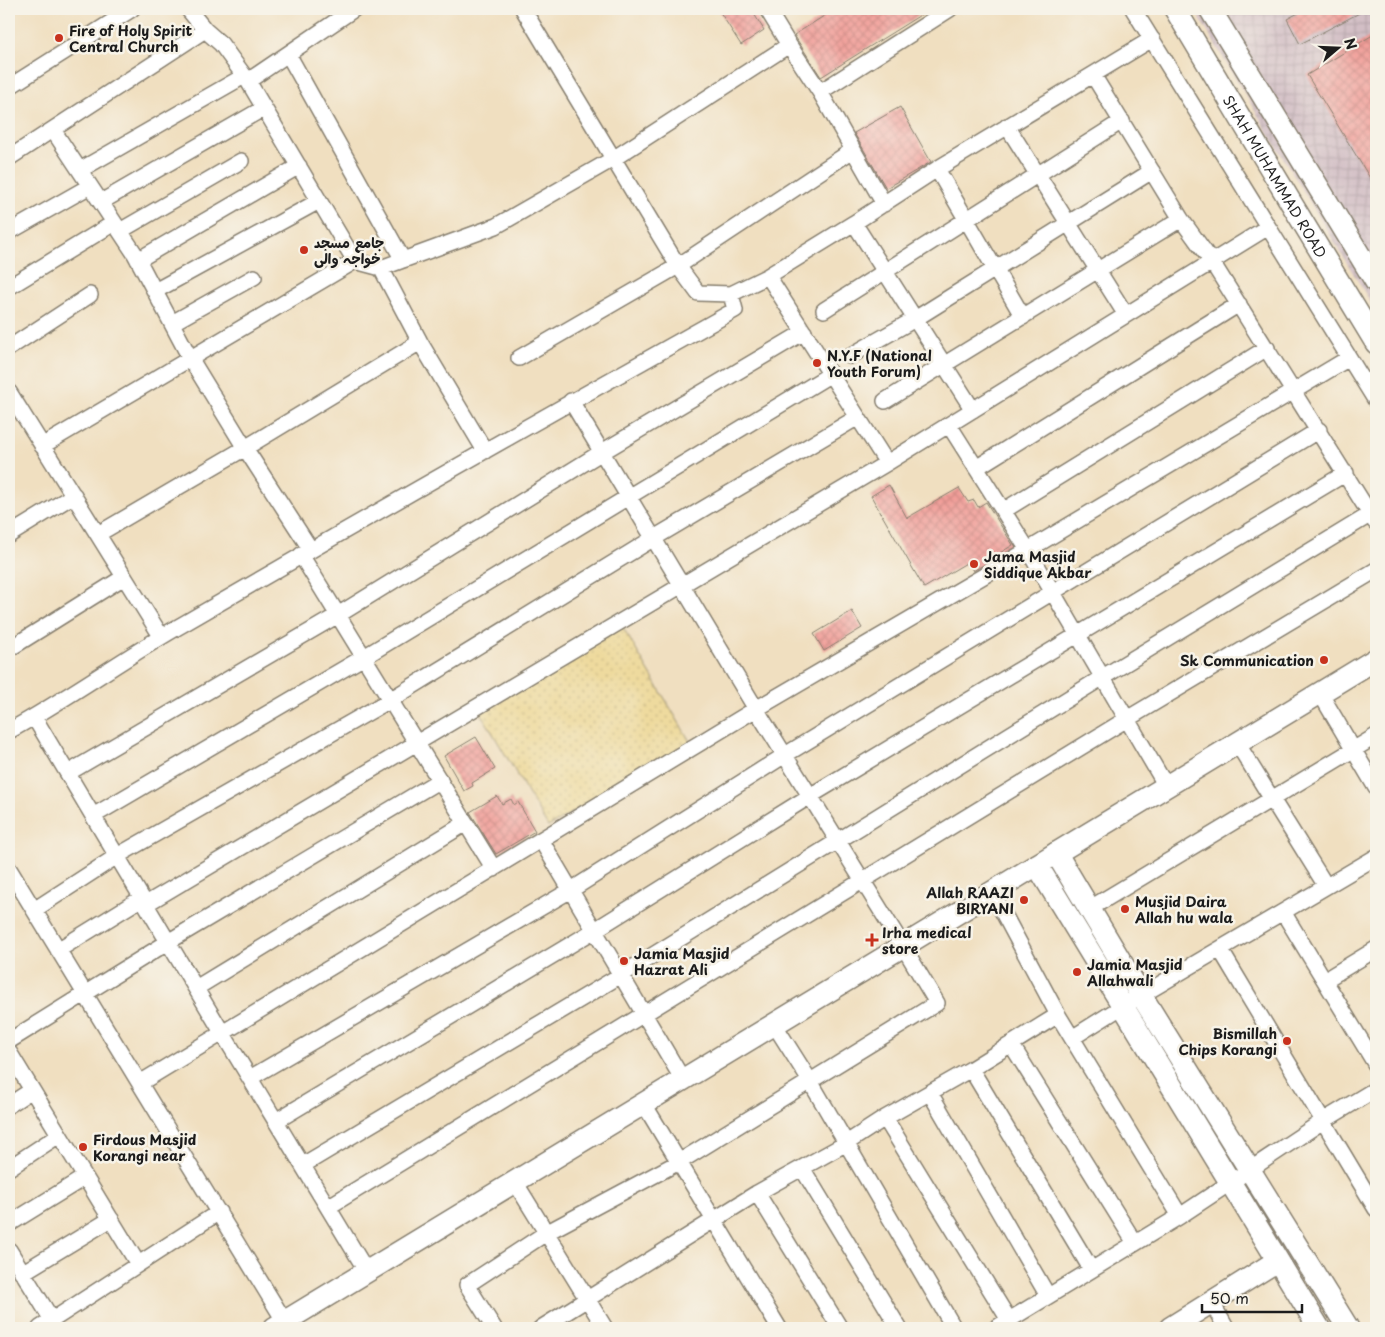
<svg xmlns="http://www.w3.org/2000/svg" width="1385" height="1337" font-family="'Playpen Sans','Playpen Sans Arabic',sans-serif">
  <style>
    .industrial { fill: url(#industrial-grid) }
    .sand { fill: url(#sand-dots); stroke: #857b5d }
    .building { fill: url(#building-cross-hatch) }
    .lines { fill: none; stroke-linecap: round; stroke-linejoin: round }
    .street-casing { stroke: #867e6e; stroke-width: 18 }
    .secondary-casing { stroke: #867e6e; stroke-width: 24 }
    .street { stroke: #fff; stroke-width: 15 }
    .secondary { stroke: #fff; stroke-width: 21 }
    .poi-dot { fill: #c8321e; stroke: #f7f3e8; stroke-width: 2 }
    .labels { text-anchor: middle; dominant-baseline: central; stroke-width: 5; stroke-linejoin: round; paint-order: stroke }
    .poi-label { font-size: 14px; font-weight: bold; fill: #1c1c1c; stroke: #f7f3e8; text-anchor: start }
    .street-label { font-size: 14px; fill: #1c1c1c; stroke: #f7f3e8 }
  </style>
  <defs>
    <pattern id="industrial-grid" width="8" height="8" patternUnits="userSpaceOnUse" patternTransform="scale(1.25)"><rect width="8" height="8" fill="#d2bec5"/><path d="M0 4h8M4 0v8" fill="none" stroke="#b4a3a9"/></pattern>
    <pattern id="sand-dots" width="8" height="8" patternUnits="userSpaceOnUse" patternTransform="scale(1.25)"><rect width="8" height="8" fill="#eeda9e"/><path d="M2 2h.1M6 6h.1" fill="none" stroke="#ccba88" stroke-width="1.8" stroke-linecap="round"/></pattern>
    <pattern id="building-cross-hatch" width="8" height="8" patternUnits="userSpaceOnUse" patternTransform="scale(1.25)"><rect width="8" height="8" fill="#f19e99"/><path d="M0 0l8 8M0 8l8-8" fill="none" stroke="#ce8883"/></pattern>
  </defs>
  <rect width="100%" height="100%" fill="#f7f3e8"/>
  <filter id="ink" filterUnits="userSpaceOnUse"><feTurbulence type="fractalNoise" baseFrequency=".02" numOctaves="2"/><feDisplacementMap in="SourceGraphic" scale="10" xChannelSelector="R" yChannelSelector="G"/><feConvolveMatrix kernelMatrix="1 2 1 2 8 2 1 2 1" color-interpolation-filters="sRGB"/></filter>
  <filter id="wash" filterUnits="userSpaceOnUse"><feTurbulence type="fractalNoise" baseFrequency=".0096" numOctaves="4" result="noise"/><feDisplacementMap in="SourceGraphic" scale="20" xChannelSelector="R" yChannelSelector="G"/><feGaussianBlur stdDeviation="1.12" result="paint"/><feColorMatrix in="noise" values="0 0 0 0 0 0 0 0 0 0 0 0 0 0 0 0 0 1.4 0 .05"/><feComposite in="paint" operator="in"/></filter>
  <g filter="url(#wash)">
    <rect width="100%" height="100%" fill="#f0dfc0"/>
    <!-- industrial -->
    <path class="industrial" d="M1194 9H1376V311L1270 136Z"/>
    <!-- sand -->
    <path class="sand" d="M622 626 691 743 548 827 479 710Z"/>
    <g id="blocks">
      <!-- building -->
      <path class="building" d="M718 9H751L764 30 741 45Z
        M835 9H930L821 77 794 35Z
        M1306 9H1367L1300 44 1287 19Z
        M1376 33V188L1307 75Z
        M900 107 931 162 886 188 854 133Z
        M889 485 907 518 959 488 968 502 974 500 978 507 986 502 1013 545 985 562V564L973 571 968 562 924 588 871 496Z
        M852 611 862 628 824 651 814 634Z
        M476 737 495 769 472 783 473 786 464 791 444 756Z
        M497 796 502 804 511 799 514 805 518 802 535 831 496 854 470 812Z"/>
    </g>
  </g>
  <g filter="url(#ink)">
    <use href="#blocks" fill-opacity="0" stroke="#867e6e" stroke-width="1"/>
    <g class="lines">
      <!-- street casing -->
      <g class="street-casing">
        <path id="street" d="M188 9 205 30 221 44 248 81 355 261 381 268 420 342 485 451
          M523 9 678 266 698 293 731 294 768 276 854 223 937 169 1152 39
          M767 9 789 45 820 92
          M1133 9 1376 401
          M288 54 403 260
          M1093 75 1181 219 1212 262 1375 522
          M248 81 354 9
          M9 87 132 9
          M1007 126 1126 315
          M53 130 135 254 190 358 245 448 311 550
          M9 158 205 30
          M937 169 1023 317
          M80 170 244 76
          M101 202 264 108
          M884 204 820 92 950 9
          M854 223 973 410
          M120 231 241 161
          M9 232 90 186
          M138 260 299 166
          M381 268 496 226 613 159 789 45
          M768 276 887 463
          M9 287 114 223
          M155 291 319 201
          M824 310 1122 121
          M172 323 254 277
          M9 348 90 295
          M850 356 915 319 1152 171
          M519 358 678 266 853 150
          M9 392 161 636
          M885 401 1181 219
          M949 425 1028 550 1166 786
          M42 446 355 261
          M976 468 1239 304
          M1003 511 1267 348
          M98 534 245 448 420 342
          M9 535 74 495
          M301 555 494 869
          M9 649 124 577
          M1320 693 1376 788
          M34 717 223 1034 367 1272
          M9 731C69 698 125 657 185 623 367 517 551 413 735 310L731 294
          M1237 743 1326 886
          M68 773 338 615 602 452 804 332
          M93 816 364 657 831 374
          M541 840 683 1080
          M9 869 285 1322
          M992 892 1058 1015
          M146 904 887 463 1268 227
          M1089 909 1376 736
          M34 910 117 856 390 700 654 538 858 417
          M1283 912 1376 1065
          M1220 949 1376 1209
          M58 950 142 898
          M1325 980 1376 949
          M196 988 466 823
          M774 1024 810 1081 954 1328
          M1072 1038 1123 1006 1376 857
          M9 1041 168 942 440 780
          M1011 1044 1135 1243
          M9 1052 138 1264
          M971 1069 1091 1269
          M250 1078 571 890 785 755 1319 430
          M140 1083 756 709 1028 550 1349 358
          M930 1093 1048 1296
          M644 1104 779 1328
          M9 1105 32 1090
          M885 1118 1009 1320
          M276 1121 595 930 810 796 1346 473
          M303 1165 621 975 1103 677 1371 514
          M9 1168 59 1135
          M802 1168 899 1328
          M515 1182 605 1328
          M757 1193 840 1328
          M328 1207 1127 719 1376 570
          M9 1224 85 1177
          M9 1250 52 1320
          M22 1273 111 1219
          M1212 1303 1226 1328
          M40 1328 219 1212
          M494 1328 467 1285 546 1233 679 1162 937 1003 903 946 756 709 571 401
          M541 1328 757 1193 845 1144 885 1118 971 1069 1058 1015 1180 1216
          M996 1328 1180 1216 1323 1121 1376 1089"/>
      </g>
      <!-- secondary casing -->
      <g class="secondary-casing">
        <g id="secondary">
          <path id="s1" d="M1175 9 1296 211 1376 343"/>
          <path d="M1210 9 1376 282"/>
          <path d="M1056 853 1141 995 1348 1328"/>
          <path d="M1037 865 1319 1328"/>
          <path d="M274 1328 1376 659"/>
          <path d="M1170 1328 1277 1261"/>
        </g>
      </g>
      <!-- street -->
      <use href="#street" class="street"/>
      <!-- secondary -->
      <use href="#secondary" class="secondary"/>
    </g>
  </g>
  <!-- markers -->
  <g class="poi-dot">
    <circle cx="59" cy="38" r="5"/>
    <circle cx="304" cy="250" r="5"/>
    <circle cx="817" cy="363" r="5"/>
    <circle cx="974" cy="564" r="5"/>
    <circle cx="1324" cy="660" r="5"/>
    <circle cx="1024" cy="900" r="5"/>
    <circle cx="1125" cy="909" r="5"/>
    <path d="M869.5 932.5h5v5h5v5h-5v5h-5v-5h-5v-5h5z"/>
    <circle cx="624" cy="961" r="5"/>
    <circle cx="1077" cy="972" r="5"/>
    <circle cx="1287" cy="1041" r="5"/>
    <circle cx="83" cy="1147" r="5"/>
  </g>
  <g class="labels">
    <!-- poi labels -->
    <g class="poi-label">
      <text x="69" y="30">Fire of Holy Spirit<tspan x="69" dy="16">Central Church</tspan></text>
      <text x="314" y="242">جامع مسجد<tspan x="314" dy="16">خواجہ والی</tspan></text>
      <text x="827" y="355">N.Y.F (National<tspan x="827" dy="16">Youth Forum)</tspan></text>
      <text x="984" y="556">Jama Masjid<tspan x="984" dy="16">Siddique Akbar</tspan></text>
      <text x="1314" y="660" text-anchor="end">Sk Communication</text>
      <text x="1014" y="892" text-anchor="end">Allah RAAZI<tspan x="1014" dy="16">BIRYANI</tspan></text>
      <text x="1135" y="901">Musjid Daira<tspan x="1135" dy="16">Allah hu wala</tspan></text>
      <text x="882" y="932">Irha medical<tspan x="882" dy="16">store</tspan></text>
      <text x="634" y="953">Jamia Masjid<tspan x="634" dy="16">Hazrat Ali</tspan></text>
      <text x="1087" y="964">Jamia Masjid<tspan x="1087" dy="16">Allahwali</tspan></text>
      <text x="1277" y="1033" text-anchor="end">Bismillah<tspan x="1277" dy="16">Chips Korangi</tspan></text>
      <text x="93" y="1139">Firdous Masjid<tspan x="93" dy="16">Korangi near</tspan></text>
    </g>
    <!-- street labels -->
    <g class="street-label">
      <text stroke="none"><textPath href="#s1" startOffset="195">SHAH MUHAMMAD ROAD</textPath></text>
    </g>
  </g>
  <!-- margin -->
  <rect width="1385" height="1337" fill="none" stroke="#f7f3e8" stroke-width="30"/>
  <!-- north arrow -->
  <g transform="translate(1338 48) rotate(71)" stroke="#f7f3e8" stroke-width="4" paint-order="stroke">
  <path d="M0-4L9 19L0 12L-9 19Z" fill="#1c1c1c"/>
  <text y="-8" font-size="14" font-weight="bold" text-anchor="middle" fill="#1c1c1c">N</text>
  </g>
  <!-- scale -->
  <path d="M1202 1304v8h100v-8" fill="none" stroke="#1c1c1c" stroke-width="2.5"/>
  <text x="1210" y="1304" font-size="15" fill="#1c1c1c" stroke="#f7f3e8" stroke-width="4" paint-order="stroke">50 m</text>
</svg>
